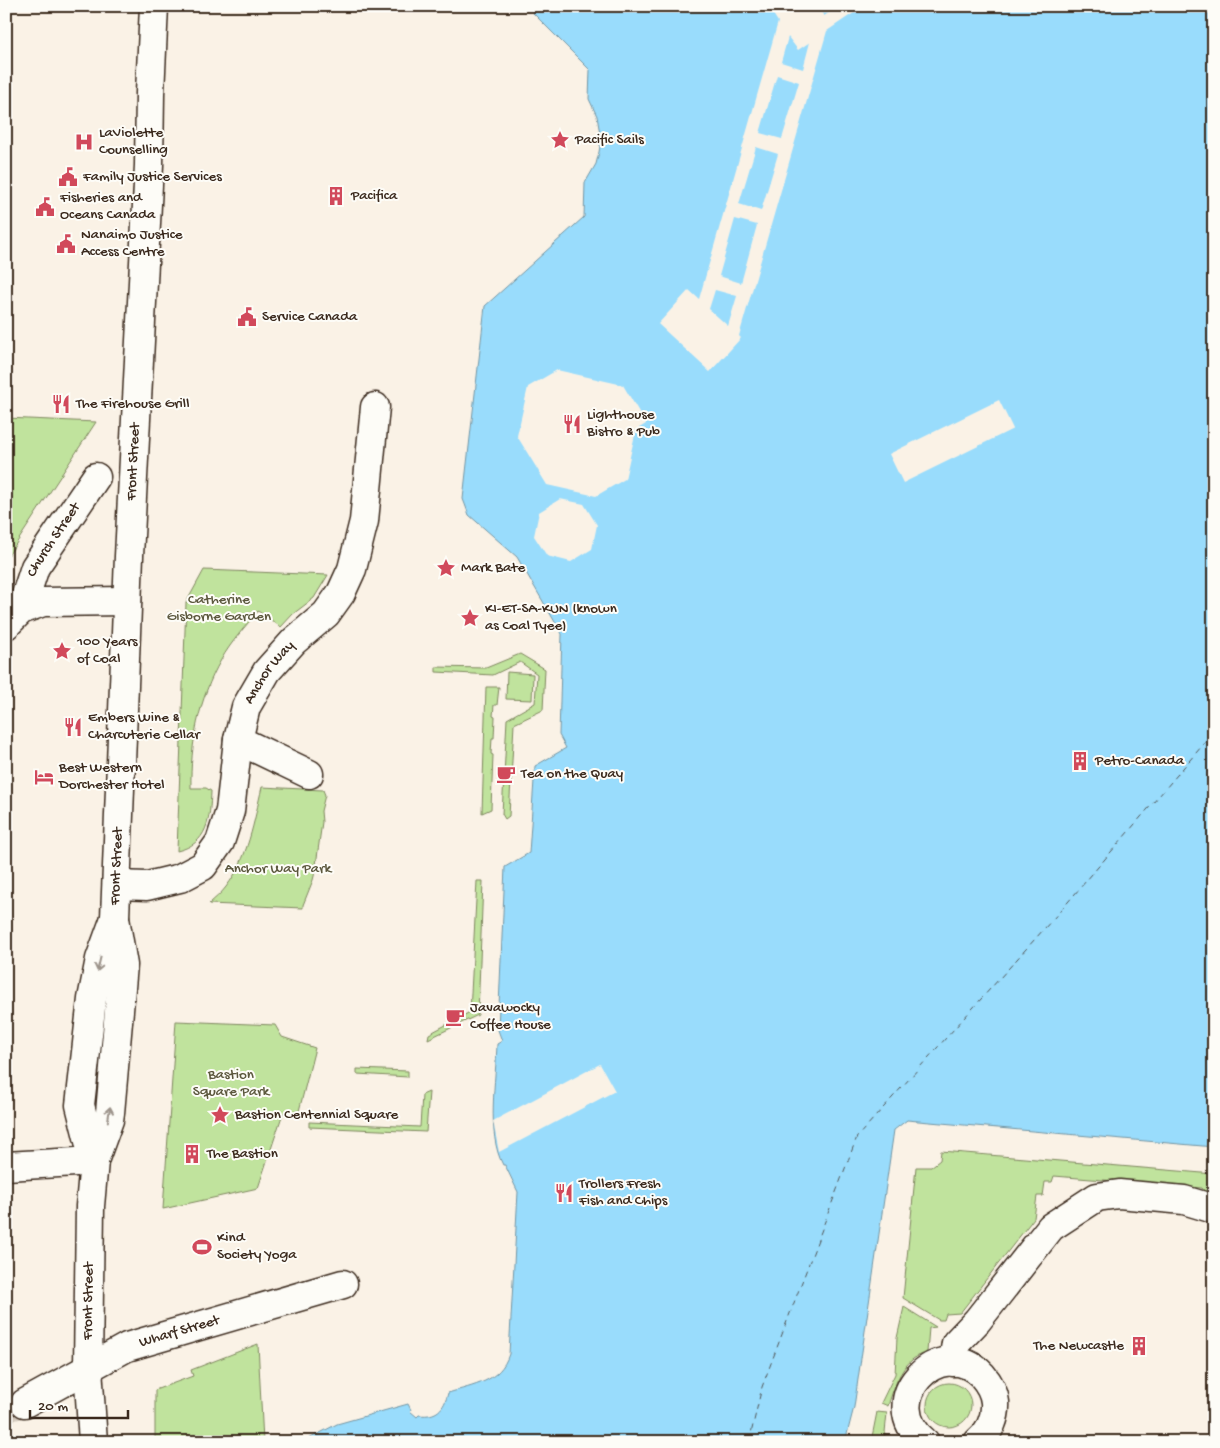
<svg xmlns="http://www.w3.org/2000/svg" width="1220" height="1448" font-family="'Gochi Hand',sans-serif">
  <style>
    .green { fill: #c0e39d; stroke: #7e865e }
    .water { fill: #99dcfc; stroke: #7395a3 }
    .pier { fill: #faf2e6; fill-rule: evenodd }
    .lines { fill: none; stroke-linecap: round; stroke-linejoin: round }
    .ferry { stroke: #525656; stroke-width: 1; stroke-dasharray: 6 5; stroke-linecap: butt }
    .minor-tunnel { stroke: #d4cabe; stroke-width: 28; stroke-dasharray: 28 14; stroke-linecap: butt }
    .minor-casing { stroke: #3b2a1e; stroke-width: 31 }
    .minor { stroke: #fdfcf7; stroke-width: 28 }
    .oneway { stroke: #9c938a }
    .labels { text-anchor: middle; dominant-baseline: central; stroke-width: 4; stroke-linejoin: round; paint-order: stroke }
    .poi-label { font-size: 15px; fill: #3b2a1e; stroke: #fdfcf7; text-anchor: start }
    .street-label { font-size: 15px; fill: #3b2a1e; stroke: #fdfcf7 }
    .park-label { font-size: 15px; fill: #5c583e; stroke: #fdfcf7 }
  </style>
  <rect width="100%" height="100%" fill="#faf2e6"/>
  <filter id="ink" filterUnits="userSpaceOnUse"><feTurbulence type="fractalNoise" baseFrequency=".02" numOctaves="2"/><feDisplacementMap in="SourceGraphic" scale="10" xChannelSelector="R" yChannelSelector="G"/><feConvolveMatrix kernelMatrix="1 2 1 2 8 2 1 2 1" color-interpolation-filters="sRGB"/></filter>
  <g filter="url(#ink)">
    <!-- green -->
    <path class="green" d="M6 418 96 422 6 559Z
      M204 570 328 575 314 598 293 614 281 627 258 611C245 627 231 642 221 660 199 698 190 745 191 788H206L211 791C210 819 208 844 177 851L186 603Z
      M520 654 545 669 543 710 514 724 509 816 505 819 502 814 507 719 535 703 537 674 520 662 493 675 436 672V667L486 668Z
      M507 672 533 674 532 700 506 699Z
      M486 687H499L497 705H494L493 716 495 717 494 738H492L491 754 493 755 491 809 482 813Z
      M262 787 323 790 325 795 321 811 322 822 315 872 313 880 303 905V908L209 904C214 899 221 894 226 887 248 859 254 821 262 787Z
      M477 881H483L478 1015 428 1039 429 1034 470 1012Z
      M176 1021 275 1025 282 1037 315 1048 299 1111 283 1113 258 1188 163 1209Z
      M357 1069 408 1071V1077L357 1074Z
      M429 1092 426 1132 309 1127V1122L420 1127 422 1095Z
      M941 1151 1214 1174V1196H1208L1202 1188 1054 1176 1052 1182H1045L1043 1196H1037L1034 1218 960 1313 946 1314 944 1320H939L903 1298 916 1167H931L940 1160Z
      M904 1307 936 1327 929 1328 927 1352C923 1354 917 1356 913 1359 899 1370 893 1390 888 1406L881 1403 895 1374 897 1338Z
      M258 1344 263 1442H155V1390L193 1376 191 1370Z
      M927 1405a22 22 0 1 1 44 0a22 22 0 1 1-44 0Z
      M877 1412 887 1413 884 1442H871Z"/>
    <!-- water -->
    <path class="water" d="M534 6H1214V1147L907 1120 894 1130 854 1407 845 1442H303L337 1424 408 1404 411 1410 410 1411 417 1417 419 1415C437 1417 444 1409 448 1393 474 1385 500 1382 509 1354L518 1192 505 1165H503C486 1133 496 1080 497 1044L502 1041 498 1030 505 867 529 853 535 766 566 748 559 735 562 634 517 557 469 515 463 499 485 306 584 217 585 183 596 164 599 152 601 140 597 116 589 99 590 70 533 13Z"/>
    <!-- pier -->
    <path class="pier" d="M768 6H817L824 16 839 6H864L827 31 739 336 741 338 710 372 658 324 689 290 699 299 778 22ZM788 37 798 50 810 42 803 69 781 62ZM777 75 799 82 782 139 760 133ZM756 147 778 154 761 211 739 204ZM735 219 757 225 741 283 719 276ZM715 290 737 296 728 326 709 309Z
      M557 370 623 385 646 424 636 430 625 479 596 496 547 485 517 436 528 387Z
      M999 400 1013 429 903 483 889 454Z
      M560 499 584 504 597 525 592 549 571 562 547 556 534 536 539 512Z
      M600 1064 615 1091 499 1152 493 1121Z"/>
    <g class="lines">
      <!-- ferry -->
      <path class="ferry" d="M749 1442 762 1387 857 1137 1062 909 1214 732"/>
      <!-- minor-tunnel -->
      <path class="minor-tunnel" d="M6 1408 25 1403"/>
      <!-- minor casing -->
      <g class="minor-casing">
        <g id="minor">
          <path id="s1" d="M21 610 35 567 96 477"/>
          <path d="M6 625 21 610 43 602 127 601"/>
          <path d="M238 740 309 774"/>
          <path id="s2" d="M117 885 147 886 180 878 203 866 220 842 230 811 238 740 246 707 267 671 294 641 326 614 341 593 352 569 364 521 375 407"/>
          <path d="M94 1161 80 1105 92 999 100 959 115 918"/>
          <path d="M6 1166 94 1161"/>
          <path d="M953 1362 956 1343 977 1321 1051 1227 1097 1197 1119 1194 1184 1200 1214 1209"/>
          <path id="s3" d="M25 1403 127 1347 343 1284"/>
          <path id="s4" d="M93 1442 88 1368 90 1206 94 1161 109 1120 110 1113 123 965 115 918 129 556 149 165 150 93 154 6"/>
          <path d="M925 1442C874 1401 940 1332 982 1375 989 1383 994 1391 995 1402 996 1417 990 1432 978 1442"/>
        </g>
      </g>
      <!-- minor -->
      <use href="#minor" class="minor"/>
    </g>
    <!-- one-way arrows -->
    <defs><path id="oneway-shaft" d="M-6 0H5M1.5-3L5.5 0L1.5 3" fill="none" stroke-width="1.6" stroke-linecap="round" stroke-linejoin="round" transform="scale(1.25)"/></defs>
    <g class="oneway">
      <use href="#oneway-shaft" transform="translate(99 964) rotate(103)"/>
      <use href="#oneway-shaft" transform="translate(109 1114) rotate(-81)"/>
    </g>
  </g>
  <!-- icons -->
  <defs>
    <g id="sight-bare" transform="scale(1.5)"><path d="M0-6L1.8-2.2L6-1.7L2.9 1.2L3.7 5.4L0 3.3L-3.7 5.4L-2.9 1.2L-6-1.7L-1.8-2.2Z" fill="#d1495b" stroke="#fdfcf7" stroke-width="2.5" paint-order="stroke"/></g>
    <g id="hospital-bare" transform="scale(1.5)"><path d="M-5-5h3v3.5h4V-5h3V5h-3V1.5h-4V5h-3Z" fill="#d1495b" stroke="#fdfcf7" stroke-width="2.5" paint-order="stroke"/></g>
    <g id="civic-bare" transform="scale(1.5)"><path d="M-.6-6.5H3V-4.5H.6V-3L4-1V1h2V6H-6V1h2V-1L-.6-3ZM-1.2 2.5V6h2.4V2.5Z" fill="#d1495b" stroke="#fdfcf7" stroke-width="2.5" paint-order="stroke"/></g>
    <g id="building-bare" transform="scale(1.5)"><path d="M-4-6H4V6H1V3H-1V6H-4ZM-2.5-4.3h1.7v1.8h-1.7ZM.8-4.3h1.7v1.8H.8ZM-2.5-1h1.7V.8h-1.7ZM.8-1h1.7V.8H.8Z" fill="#d1495b" stroke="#fdfcf7" stroke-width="2.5" paint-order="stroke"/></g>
    <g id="restaurant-bare" transform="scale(1.5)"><path d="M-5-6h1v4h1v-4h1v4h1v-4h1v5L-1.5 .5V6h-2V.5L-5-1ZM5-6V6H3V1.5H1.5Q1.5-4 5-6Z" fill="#d1495b" stroke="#fdfcf7" stroke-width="2.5" paint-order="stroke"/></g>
    <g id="cafe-bare" transform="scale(1.5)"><path d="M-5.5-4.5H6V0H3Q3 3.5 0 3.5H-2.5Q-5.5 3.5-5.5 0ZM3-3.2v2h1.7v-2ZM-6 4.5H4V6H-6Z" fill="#d1495b" stroke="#fdfcf7" stroke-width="2.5" paint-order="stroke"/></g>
    <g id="hotel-bare" transform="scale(1.5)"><path d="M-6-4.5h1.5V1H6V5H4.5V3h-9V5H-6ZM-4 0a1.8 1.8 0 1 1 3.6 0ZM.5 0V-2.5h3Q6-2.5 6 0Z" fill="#d1495b" stroke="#fdfcf7" stroke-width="2.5" paint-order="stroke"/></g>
    <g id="stadium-bare" transform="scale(1.5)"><path d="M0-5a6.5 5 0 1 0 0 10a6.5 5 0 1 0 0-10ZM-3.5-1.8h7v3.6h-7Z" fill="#d1495b" stroke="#fdfcf7" stroke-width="2.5" paint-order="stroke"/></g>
  </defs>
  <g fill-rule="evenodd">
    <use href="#sight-bare" x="560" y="140"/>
    <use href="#hospital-bare" x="84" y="142"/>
    <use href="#civic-bare" x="68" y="177"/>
    <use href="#building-bare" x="336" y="196"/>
    <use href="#civic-bare" x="45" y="207"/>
    <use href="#civic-bare" x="66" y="244"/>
    <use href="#civic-bare" x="247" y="317"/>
    <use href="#restaurant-bare" x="61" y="404"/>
    <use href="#restaurant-bare" x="572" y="424"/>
    <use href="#sight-bare" x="446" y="568"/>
    <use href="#sight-bare" x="470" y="618"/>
    <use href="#sight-bare" x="62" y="651"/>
    <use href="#restaurant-bare" x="73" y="727"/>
    <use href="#building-bare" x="1080" y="761"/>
    <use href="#cafe-bare" x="506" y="774"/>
    <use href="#hotel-bare" x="44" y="777"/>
    <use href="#cafe-bare" x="455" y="1017"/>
    <use href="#sight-bare" x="220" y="1115"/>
    <use href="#building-bare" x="192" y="1154"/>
    <use href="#restaurant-bare" x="564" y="1193"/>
    <use href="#stadium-bare" x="202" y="1247"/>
    <use href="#building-bare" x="1139" y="1346"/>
  </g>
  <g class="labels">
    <!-- poi labels -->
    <g class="poi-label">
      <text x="99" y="133">LaViolette<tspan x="99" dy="17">Counselling</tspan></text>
      <text x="575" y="140">Pacific Sails</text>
      <text x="83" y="177">Family Justice Services</text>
      <text x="351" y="196">Pacifica</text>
      <text x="60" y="198">Fisheries and<tspan x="60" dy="17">Oceans Canada</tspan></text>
      <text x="81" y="235">Nanaimo Justice<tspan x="81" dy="17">Access Centre</tspan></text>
      <text x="262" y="317">Service Canada</text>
      <text x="76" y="404">The Firehouse Grill</text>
      <text x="587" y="415">Lighthouse<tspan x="587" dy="17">Bistro &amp; Pub</tspan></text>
      <text x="461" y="568">Mark Bate</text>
      <text x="485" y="609">KI-ET-SA-KUN (known<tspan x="485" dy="17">as Coal Tyee)</tspan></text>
      <text x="77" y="642">100 Years<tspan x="77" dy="17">of Coal</tspan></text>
      <text x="88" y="718">Embers Wine &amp;<tspan x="88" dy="17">Charcuterie Cellar</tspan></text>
      <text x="1095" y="761">Petro-Canada</text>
      <text x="59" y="768">Best Western<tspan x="59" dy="17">Dorchester Hotel</tspan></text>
      <text x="521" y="774">Tea on the Quay</text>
      <text x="470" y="1008">Javawocky<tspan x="470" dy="17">Coffee House</tspan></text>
      <text x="235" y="1115">Bastion Centennial Square</text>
      <text x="207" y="1154">The Bastion</text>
      <text x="579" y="1184">Trollers Fresh<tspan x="579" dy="17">Fish and Chips</tspan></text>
      <text x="217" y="1238">Kind<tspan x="217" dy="17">Society Yoga</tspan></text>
      <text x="1124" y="1346" text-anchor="end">The Newcastle</text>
    </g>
    <!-- street labels -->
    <g class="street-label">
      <text stroke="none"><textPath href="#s4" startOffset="985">Front Street</textPath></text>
      <text stroke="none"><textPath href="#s1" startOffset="78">Church Street</textPath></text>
      <text stroke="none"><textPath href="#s2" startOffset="299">Anchor Way</textPath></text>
      <text stroke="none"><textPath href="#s4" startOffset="580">Front Street</textPath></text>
      <text stroke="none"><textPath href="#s4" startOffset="141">Front Street</textPath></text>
      <text stroke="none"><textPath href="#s3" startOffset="171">Wharf Street</textPath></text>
    </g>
    <!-- park labels -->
    <g class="park-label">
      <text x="219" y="600">Catherine<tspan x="219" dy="17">Gisborne Garden</tspan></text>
      <text x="278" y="869">Anchor Way Park</text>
      <text x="231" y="1075">Bastion<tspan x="231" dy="17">Square Park</tspan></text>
    </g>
  </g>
  <!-- margin -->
  <rect width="1220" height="1448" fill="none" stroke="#fdfcf7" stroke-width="25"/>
  <rect x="12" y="12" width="1195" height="1423" fill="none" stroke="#3b2a1e" stroke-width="2" filter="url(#ink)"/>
  <!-- scale -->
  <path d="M30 1410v8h98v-8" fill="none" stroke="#3b2a1e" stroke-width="2.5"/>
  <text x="38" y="1410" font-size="15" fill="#3b2a1e" stroke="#fdfcf7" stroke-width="4" paint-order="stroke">20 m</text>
</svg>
